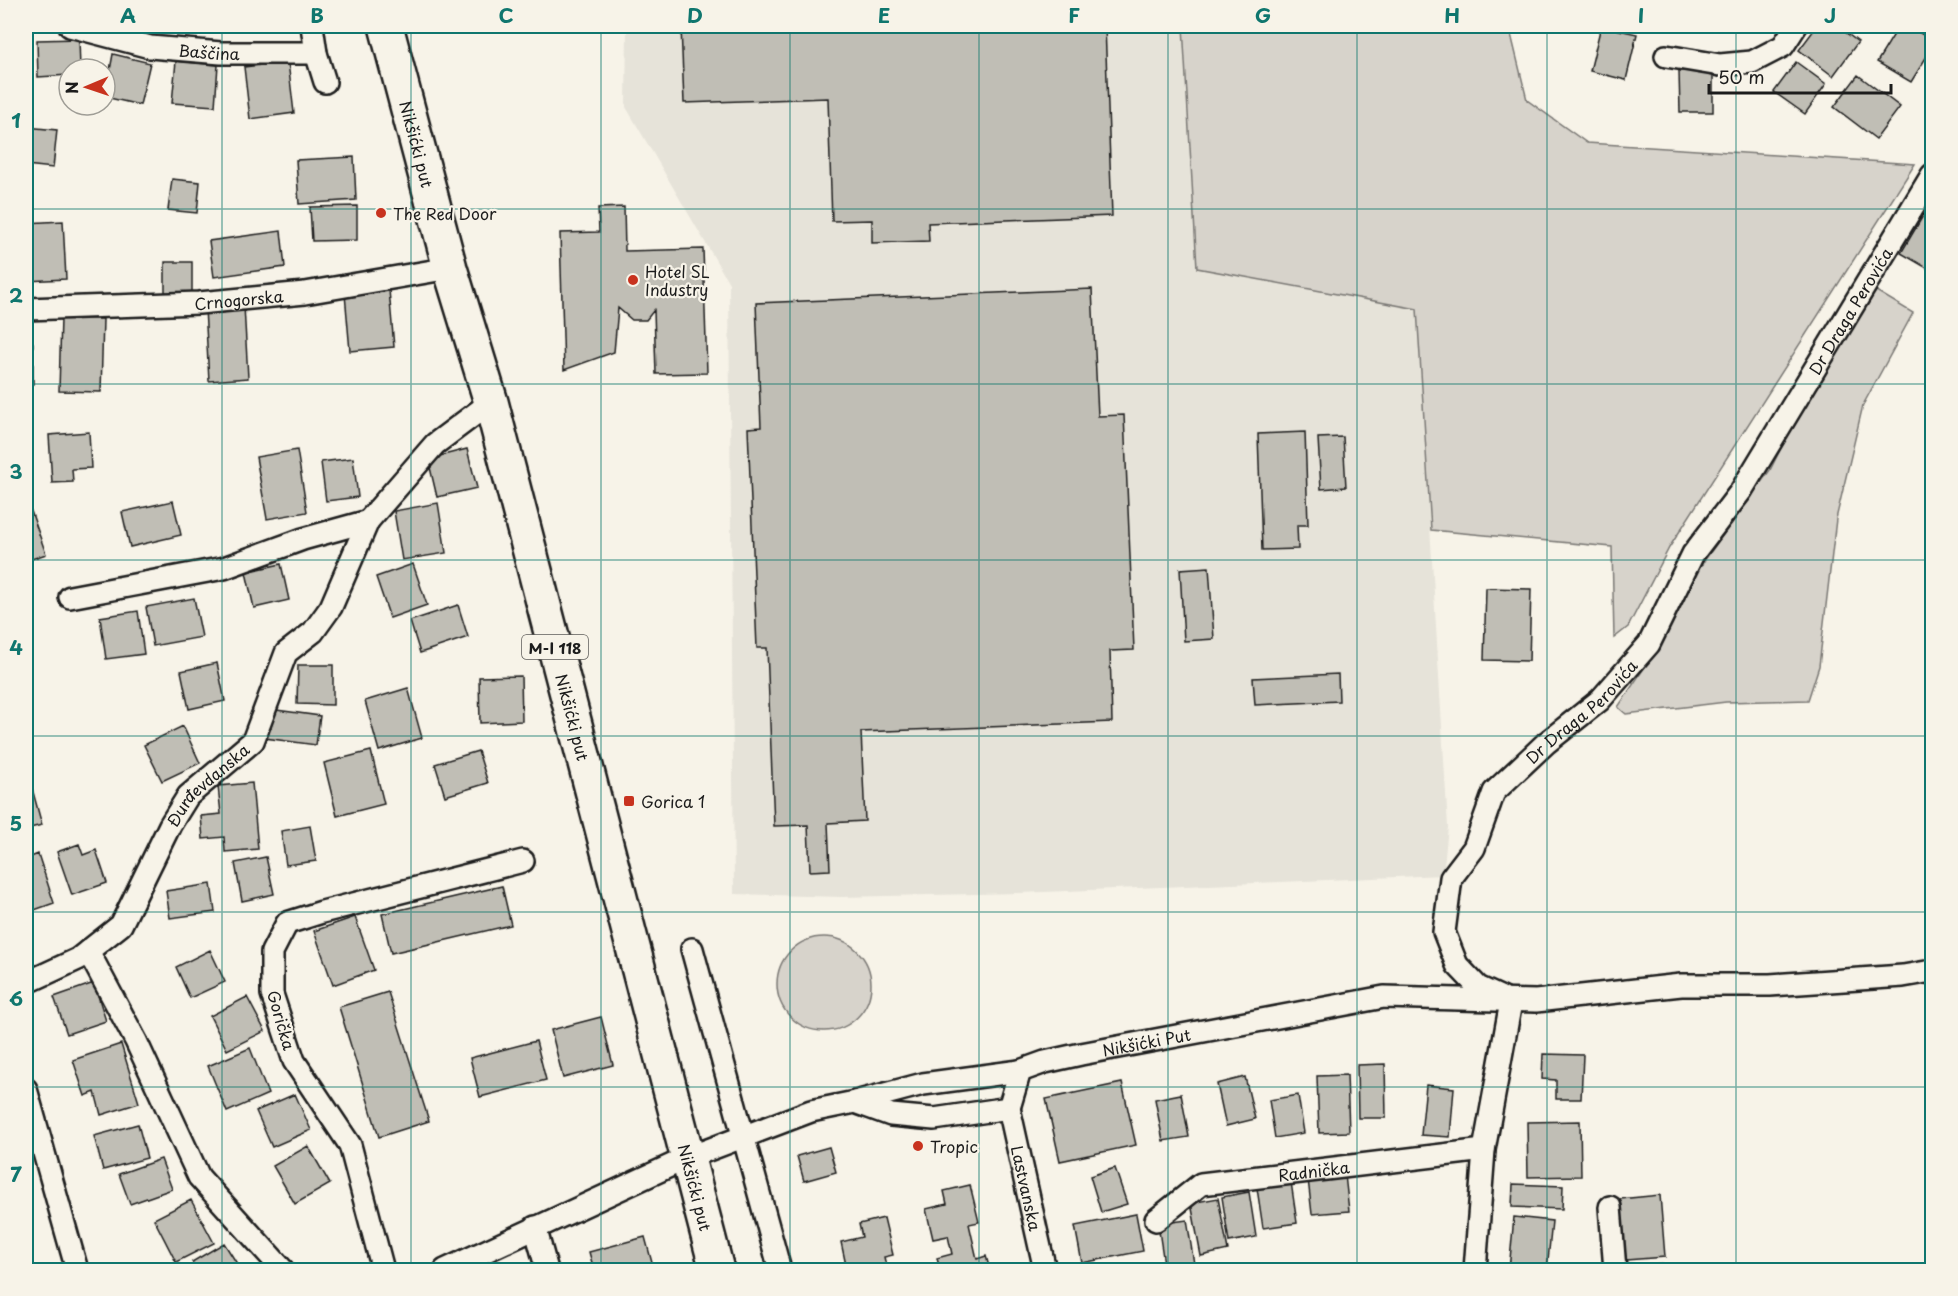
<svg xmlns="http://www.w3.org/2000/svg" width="1958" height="1296" font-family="'Playpen Sans',sans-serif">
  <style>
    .built { fill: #e6e3d9 }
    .green { fill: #d7d3cb; stroke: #7a7874; stroke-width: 1.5 }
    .building { fill: #c0beb5; stroke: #1c1c1c; stroke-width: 1.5 }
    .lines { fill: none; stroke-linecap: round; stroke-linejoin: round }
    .street-casing { stroke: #1c1c1c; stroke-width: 26 }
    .primary-casing { stroke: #1c1c1c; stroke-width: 38 }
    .street { stroke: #f7f3e8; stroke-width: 21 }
    .primary { stroke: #f7f3e8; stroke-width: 33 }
    .grid { fill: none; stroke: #0f766e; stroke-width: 1.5; stroke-opacity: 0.55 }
    .poi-dot { fill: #c8321e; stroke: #f7f3e8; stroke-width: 2 }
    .labels { text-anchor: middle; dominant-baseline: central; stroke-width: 4.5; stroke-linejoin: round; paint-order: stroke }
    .shield { fill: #f7f3e8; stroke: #5e5c59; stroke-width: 1.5 }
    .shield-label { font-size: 15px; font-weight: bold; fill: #1c1c1c }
    .street-label { font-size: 16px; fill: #1c1c1c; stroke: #f7f3e8 }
    .poi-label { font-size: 16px; fill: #1c1c1c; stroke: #f7f3e8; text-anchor: start }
    .neatline { fill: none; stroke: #0f766e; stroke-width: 2 }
    .grid-label { font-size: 20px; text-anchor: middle; font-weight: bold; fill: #0f766e }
  </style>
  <rect width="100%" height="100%" fill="#f7f3e8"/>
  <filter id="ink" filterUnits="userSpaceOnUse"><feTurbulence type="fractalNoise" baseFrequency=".0167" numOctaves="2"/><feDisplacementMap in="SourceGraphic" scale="12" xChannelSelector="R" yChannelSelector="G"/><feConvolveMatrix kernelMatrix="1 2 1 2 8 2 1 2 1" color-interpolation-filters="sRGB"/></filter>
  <g filter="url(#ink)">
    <!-- built -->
    <path class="built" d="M627 26H1183L1197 268 1417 309 1448 827 1443 875 1020 893 841 897 734 894 729 283 626 107Z"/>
    <!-- green -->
    <path class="green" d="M1183 26H1509L1527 100 1587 143 1915 164 1669 548 1628 627 1614 638 1612 547 1431 530 1417 309 1197 268Z
      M1868 286 1913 313 1863 405 1836 519 1819 666 1808 700 1726 702 1626 714 1618 707 1661 643 1691 579 1770 470 1826 359Z
      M777 984a47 47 0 1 1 94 0a47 47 0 1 1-94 0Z"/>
    <!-- building -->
    <path class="building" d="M681 26H1105L1112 216 928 223 929 241 872 243V220L832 221 828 98 684 103Z
      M1601 26 1637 34 1626 80 1590 71Z
      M1817 26H1837L1858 42 1833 76 1799 50Z
      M1899 26H1908L1932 40V48L1911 82 1877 62Z
      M79 39 80 69H69V75L38 77 37 40Z
      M113 54 150 63 140 105 105 97Z
      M176 61 218 65 215 106 172 103Z
      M288 62 294 113 250 119 244 67Z
      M1796 62 1826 84 1805 114 1774 92Z
      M1713 70V112H1680L1679 71Z
      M1858 75 1900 107 1876 139 1834 107Z
      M26 127 57 130 53 168 26 165Z
      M354 157 356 200 299 204 296 160Z
      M172 179 200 182 197 213 168 210Z
      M357 206V240L312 241 310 207Z
      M624 207 625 251 703 249 707 373 656 374 654 310 646 320H632L618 308 614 352 564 370 560 233 599 232 598 208Z
      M1924 214 1932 219V271L1901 253Z
      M63 221 66 279 26 281V223Z
      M281 231 285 267 214 277 209 241Z
      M165 262H192V295H165Z
      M1092 289 1098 416 1124 415 1134 650 1110 651 1112 722 861 732 865 821 828 823 830 870 810 871 808 825 774 826 767 648H757L748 428 761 427 756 303Z
      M389 290 394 347 350 351 345 294Z
      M244 306 248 378 209 381 205 308Z
      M61 318 103 319 101 392 59 391Z
      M26 343H33V384H26Z
      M89 432 91 468 72 469 73 482 52 483 49 435Z
      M1305 432 1308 525H1297L1298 549 1262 550 1258 434Z
      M1343 437 1346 487 1321 489 1318 438Z
      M467 449 477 488 437 497 428 459Z
      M297 450 307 512 267 519 256 457Z
      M353 458 358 497 326 501 321 462Z
      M173 501 181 535 130 547 122 512Z
      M438 503 446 553 402 560 394 511Z
      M31 511 46 554 26 561V513Z
      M281 564 289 600 254 608 246 572Z
      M413 564 427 605 390 618 376 577Z
      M1209 567 1214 639 1184 641 1180 569Z
      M1486 588 1531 589 1529 661 1484 660Z
      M194 598 202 637 153 646 146 607Z
      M458 605 468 637 420 653 410 621Z
      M138 611 144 654 106 659 100 617Z
      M217 663 225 701 189 709 181 671Z
      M298 665H333V705L297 704Z
      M1338 674 1339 701 1255 705 1253 678Z
      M521 676 522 721 480 723 479 677Z
      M408 688 422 738 379 751 365 701Z
      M269 709 320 716 316 745 265 738Z
      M183 726 200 763 162 781 144 745Z
      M371 751 384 804 337 816 324 763Z
      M478 751 488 783 445 796 435 764Z
      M30 781 42 825 26 829V783Z
      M252 783 258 849 225 852 224 837 203 839 201 816 221 814 218 786Z
      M310 826 316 861 286 865 281 831Z
      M79 844 83 855 96 850 107 883 72 895 57 852Z
      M38 854 54 903 26 913V859Z
      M266 857 274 894 242 901 235 863Z
      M211 884 215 912 170 918 166 891Z
      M502 886 511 925 391 953 382 914Z
      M355 917 374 970 333 985 314 931Z
      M210 950 225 982 190 998 176 967Z
      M94 983 106 1021 67 1034 54 997Z
      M388 992 429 1121 379 1137 339 1007Z
      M247 997 265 1031 227 1050 210 1016Z
      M601 1017 613 1065 563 1078 551 1030Z
      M536 1041 546 1080 480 1097 470 1058Z
      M121 1044 139 1103 101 1115 95 1092 85 1096 73 1060Z
      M250 1048 268 1094 227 1112 208 1066Z
      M1543 1054 1583 1055 1581 1099H1556V1080L1542 1079Z
      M1385 1064 1386 1118H1358L1357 1065Z
      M1347 1075 1349 1132 1319 1133 1317 1076Z
      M1245 1077 1255 1119 1226 1126 1217 1084Z
      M1122 1083 1136 1145 1060 1161 1046 1099Z
      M1426 1085 1454 1088 1450 1137 1421 1135Z
      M295 1094 311 1130 272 1147 256 1111Z
      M1181 1094 1189 1137 1163 1141 1155 1099Z
      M1298 1095 1304 1133 1275 1138 1269 1100Z
      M1580 1121 1581 1176 1528 1177 1527 1122Z
      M138 1124 147 1158 103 1170 94 1136Z
      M308 1146 330 1184 295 1204 273 1166Z
      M829 1147 836 1172 804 1181 797 1156Z
      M161 1159 172 1189 130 1204 119 1174Z
      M1115 1168 1127 1204 1101 1212 1090 1176Z
      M1345 1175 1349 1211 1312 1214 1308 1179Z
      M1291 1182 1297 1223 1263 1228 1257 1188Z
      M1513 1184 1563 1186 1562 1209 1512 1207Z
      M970 1185 979 1222 969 1224 977 1259 986 1256 990 1270H940L937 1258 952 1254 948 1236 933 1239 926 1209 947 1204 944 1191Z
      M1249 1192 1256 1237 1229 1242 1222 1197Z
      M1660 1195 1665 1257 1626 1260 1620 1199Z
      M1218 1198 1228 1250 1201 1256 1191 1203Z
      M191 1200 214 1243 176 1262 154 1219Z
      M1136 1214 1143 1251 1082 1263 1075 1226Z
      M1514 1217 1552 1221 1547 1270H1509Z
      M884 1218 893 1255 884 1257 887 1270H847L841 1242 862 1237 859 1224Z
      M1187 1220 1195 1270H1165L1158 1224Z
      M645 1237 654 1270H594L589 1252Z
      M224 1243 241 1270H197L192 1262Z
      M1681 1264V1270H1647V1265Z"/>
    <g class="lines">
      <!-- street casing -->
      <g class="street-casing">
        <g id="street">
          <path id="s1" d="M70 26 150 47 221 53H316"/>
          <path d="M312 26 316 53 325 82"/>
          <path d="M1666 56 1720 65 1752 62 1783 46 1796 26"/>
          <path id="s2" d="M26 309 199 303 305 293 450 268"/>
          <path d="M70 597 224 568 303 539 368 521"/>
          <path d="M692 949 780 1270"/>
          <path d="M88 951 136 1041 199 1177 283 1270"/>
          <path id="s3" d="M26 983 78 959 121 925 170 825 188 796 253 741 286 653 313 632 331 607 368 521 435 444 491 402"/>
          <path id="s4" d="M1502 998 1478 987 1457 965 1444 932 1451 878 1474 848 1494 792 1546 743 1600 700 1649 644 1693 554 1741 491 1932 175"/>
          <path d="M26 1089 77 1270"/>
          <path d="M855 1102 923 1084 1020 1071"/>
          <path id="s5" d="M1009 1108 1045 1270"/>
          <path d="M1610 1207 1615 1270"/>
          <path id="s6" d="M1156 1220 1201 1184 1484 1150"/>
          <path d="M535 1227 547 1270"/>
          <path d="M383 1270 350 1145 294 1061 272 994V952L287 923 322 912 523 861"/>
          <path id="s7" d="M445 1270 687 1158 811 1111 855 1102 891 1115 934 1119 1009 1108 1020 1071 1045 1062 1081 1054 1384 997 1536 1001 1681 985H1770L1903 976 1932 971"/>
          <path d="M1475 1270 1484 1150 1511 1002"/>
        </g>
      </g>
      <!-- primary casing -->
      <g class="primary-casing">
        <g id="primary">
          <path id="s8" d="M386 26 450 268 491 402 717 1270"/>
        </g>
      </g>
      <!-- street -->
      <use href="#street" class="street"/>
      <!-- primary -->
      <use href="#primary" class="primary"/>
    </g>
  </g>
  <!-- grid -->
  <path class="grid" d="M222 26V1270M411 26V1270M601 26V1270M790 26V1270M979 26V1270M1168 26V1270M1357 26V1270M1547 26V1270M1736 26V1270M26 209H1932M26 384H1932M26 560H1932M26 736H1932M26 912H1932M26 1087H1932"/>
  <!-- markers -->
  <g class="poi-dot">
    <circle cx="381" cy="213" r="6"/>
    <circle cx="633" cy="280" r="6"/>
    <rect x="623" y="795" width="12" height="12" rx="3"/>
    <circle cx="918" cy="1146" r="6"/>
  </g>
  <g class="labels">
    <!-- shield labels -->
    <rect class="shield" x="522" y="635" width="66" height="24" rx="4.5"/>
    <g class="shield-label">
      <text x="555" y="647">M-I 118</text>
    </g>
    <!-- street labels -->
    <g class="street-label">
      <text stroke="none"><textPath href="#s1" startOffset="142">Baščina</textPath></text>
      <text stroke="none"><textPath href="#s8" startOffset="122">Nikšićki put</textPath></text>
      <text stroke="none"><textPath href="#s2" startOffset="213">Crnogorska</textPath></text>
      <text stroke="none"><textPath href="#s4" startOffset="849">Dr Draga Perovića</textPath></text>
      <text stroke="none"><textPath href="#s4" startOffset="363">Dr Draga Perovića</textPath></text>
      <text stroke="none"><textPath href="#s8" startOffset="716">Nikšićki put</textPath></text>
      <text stroke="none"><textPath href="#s3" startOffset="279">Đurđevdanska</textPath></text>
      <text transform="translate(282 1020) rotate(74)">Gorička</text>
      <text stroke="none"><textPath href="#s7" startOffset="770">Nikšićki Put</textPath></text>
      <text stroke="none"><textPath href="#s6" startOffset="171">Radnička</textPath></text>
      <text stroke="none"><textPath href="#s8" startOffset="1202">Nikšićki put</textPath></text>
      <text stroke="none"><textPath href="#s5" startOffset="82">Lastvanska</textPath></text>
    </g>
    <!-- poi labels -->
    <g class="poi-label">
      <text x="393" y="213">The Red Door</text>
      <text x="645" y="271">Hotel SL<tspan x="645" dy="18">Industry</tspan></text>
      <text x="641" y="801">Gorica 1</text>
      <text x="930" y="1146">Tropic</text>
    </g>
  </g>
  <!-- margin -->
  <rect width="1958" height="1296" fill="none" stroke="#f7f3e8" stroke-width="66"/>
  <!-- north arrow -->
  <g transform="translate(87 87) rotate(268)"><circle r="28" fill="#f7f3e8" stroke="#9f9d96" stroke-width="1.5"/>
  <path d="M0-4.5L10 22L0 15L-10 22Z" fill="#c8321e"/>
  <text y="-9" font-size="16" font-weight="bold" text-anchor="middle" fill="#1c1c1c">N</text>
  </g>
  <!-- scale -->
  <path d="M1709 84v9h182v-9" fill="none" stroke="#1c1c1c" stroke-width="3"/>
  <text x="1718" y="84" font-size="18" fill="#1c1c1c" stroke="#f7f3e8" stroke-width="4.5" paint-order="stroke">50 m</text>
  <rect x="33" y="33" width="1892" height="1230" class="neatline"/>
  <g class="grid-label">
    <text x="128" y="23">A</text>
    <text x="317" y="23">B</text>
    <text x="506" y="23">C</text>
    <text x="695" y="23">D</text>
    <text x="884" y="23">E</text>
    <text x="1074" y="23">F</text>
    <text x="1263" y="23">G</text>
    <text x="1452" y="23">H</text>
    <text x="1641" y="23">I</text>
    <text x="1830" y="23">J</text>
    <text x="16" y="128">1</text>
    <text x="16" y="303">2</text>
    <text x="16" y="479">3</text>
    <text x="16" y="655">4</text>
    <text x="16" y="831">5</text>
    <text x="16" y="1006">6</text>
    <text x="16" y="1182">7</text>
  </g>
</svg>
